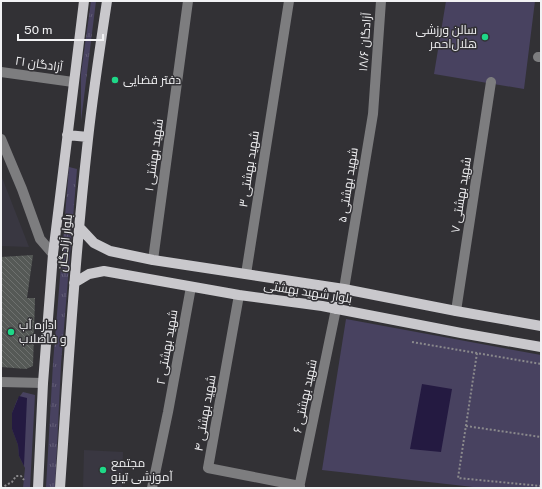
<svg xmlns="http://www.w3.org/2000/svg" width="542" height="489" font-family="'Public Sans',Cairo,sans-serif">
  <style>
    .built { fill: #393741 }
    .grass { fill: url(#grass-tufts) }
    .green { fill: #484260 }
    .water { fill: #241a41 }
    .building { fill: url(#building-back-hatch) }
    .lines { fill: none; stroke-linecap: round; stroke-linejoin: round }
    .path { stroke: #8a898c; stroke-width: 2; stroke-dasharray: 2 2; stroke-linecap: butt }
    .minor { stroke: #7d7d7f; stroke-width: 10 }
    .major { stroke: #c9c8cc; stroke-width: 10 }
    .poi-dot { fill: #1ed888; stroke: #323135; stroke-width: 1.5 }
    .labels { text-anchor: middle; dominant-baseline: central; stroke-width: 3; stroke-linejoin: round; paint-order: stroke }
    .poi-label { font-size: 12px; fill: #f2f2f4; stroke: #323135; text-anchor: start }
    .street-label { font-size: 12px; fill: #f2f2f4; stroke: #323135 }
  </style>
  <defs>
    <pattern id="grass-tufts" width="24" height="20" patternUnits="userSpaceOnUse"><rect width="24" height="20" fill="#484260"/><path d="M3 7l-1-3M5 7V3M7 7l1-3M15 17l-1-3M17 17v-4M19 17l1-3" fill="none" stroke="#635e77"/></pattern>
    <pattern id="building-back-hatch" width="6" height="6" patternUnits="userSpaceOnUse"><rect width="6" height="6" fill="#555956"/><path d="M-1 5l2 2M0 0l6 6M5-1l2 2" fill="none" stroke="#6e716f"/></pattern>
  </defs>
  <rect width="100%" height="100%" fill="#323135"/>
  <!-- built -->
  <path class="built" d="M1 175 29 247 1 246Z
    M84 450 123 452 122 488H83Z"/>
  <!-- grass -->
  <path class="grass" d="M91 1H96L81 121V74Z
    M69 167 77 169 61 364 55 488H46L53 363Z"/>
  <!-- green -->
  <path class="green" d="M446 1H535L524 89 434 74Z
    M346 319 541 355V488H482L322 470Z
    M23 392 35 395 30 488H23L25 468 19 456 18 445 12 429V413L17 400Z"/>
  <!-- water -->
  <path class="water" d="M422 384 452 389 441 452 410 449Z
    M19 396 27 398 24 466 19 456 18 445 12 429V413Z"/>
  <!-- building -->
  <path class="building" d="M33 255 27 298H35L33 366 26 369 1 367V257Z"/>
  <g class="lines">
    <!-- path -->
    <path class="path" d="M412 342 541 364
      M477 353 458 478 541 486
      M466 426 541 437
      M1 488 12 482 16 476H21L24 480"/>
    <!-- minor -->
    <path class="minor" d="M538 57H541
      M1 72 73 82
      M1 139 22 189 40 239 53 254
      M153 260 188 1
      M246 274 289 1
      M344 289 373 114 381 1
      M239 295 208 468 300 486
      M456 311 491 82
      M1 382 43 383
      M152 488 168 412 191 287
      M299 488 336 309"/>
    <!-- major -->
    <path class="major" d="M67 135 88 137
      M80 228 94 243 110 251 153 260 344 289 456 311 541 326
      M74 283 89 274 104 271 239 295 322 306 461 333 541 347
      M336 309 344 289
      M38 488 43 383 53 254 84 1
      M60 488C68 371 75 255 88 139 93 93 100 47 107 1"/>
  </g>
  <!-- markers -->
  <g class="poi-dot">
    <circle cx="485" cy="37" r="4"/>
    <circle cx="115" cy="80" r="4"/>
    <circle cx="11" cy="332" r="4"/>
    <circle cx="103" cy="470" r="4"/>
  </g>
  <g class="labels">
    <!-- poi labels -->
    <g class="poi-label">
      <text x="477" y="30" text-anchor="end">سالن ورزشی<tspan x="477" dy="14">هلال‌احمر</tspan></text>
      <text x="123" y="80">دفتر قضایی</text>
      <text x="19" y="325">اداره آب<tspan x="19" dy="14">و فاضلاب</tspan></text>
      <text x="111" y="463">مجتمع<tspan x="111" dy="14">آموزشی تینو</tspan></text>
    </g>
    <!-- street labels -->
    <g class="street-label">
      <text transform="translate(365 42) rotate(-86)">آزادگان ۱۸/۶</text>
      <text transform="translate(39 64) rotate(8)">آزادگان ۲۱</text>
      <text transform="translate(154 155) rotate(-82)">شهید بهشتی ۱</text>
      <text transform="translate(249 169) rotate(-81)">شهید بهشتی ۳</text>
      <text transform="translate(348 185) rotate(-81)">شهید بهشتی ۵</text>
      <text transform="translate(461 195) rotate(-81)">شهید بهشتی ۷</text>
      <text transform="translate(65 243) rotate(-84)">بلوار آزادگان</text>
      <text transform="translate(308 292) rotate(9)">بلوار شهید بهشتی</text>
      <text transform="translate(167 347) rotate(-80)">شهید بهشتی ۲</text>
      <text transform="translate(305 396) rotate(-78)">شهید بهشتی ۶</text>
      <text transform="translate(205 413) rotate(-80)">شهید بهشتی ۴</text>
    </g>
  </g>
  <!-- border -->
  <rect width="542" height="489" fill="none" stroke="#f2f2f4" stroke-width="4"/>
  <!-- scale -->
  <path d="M18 34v6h85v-6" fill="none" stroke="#f2f2f4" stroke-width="2"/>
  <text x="24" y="34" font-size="12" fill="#f2f2f4" stroke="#323135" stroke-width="3" paint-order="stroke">50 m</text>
</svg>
